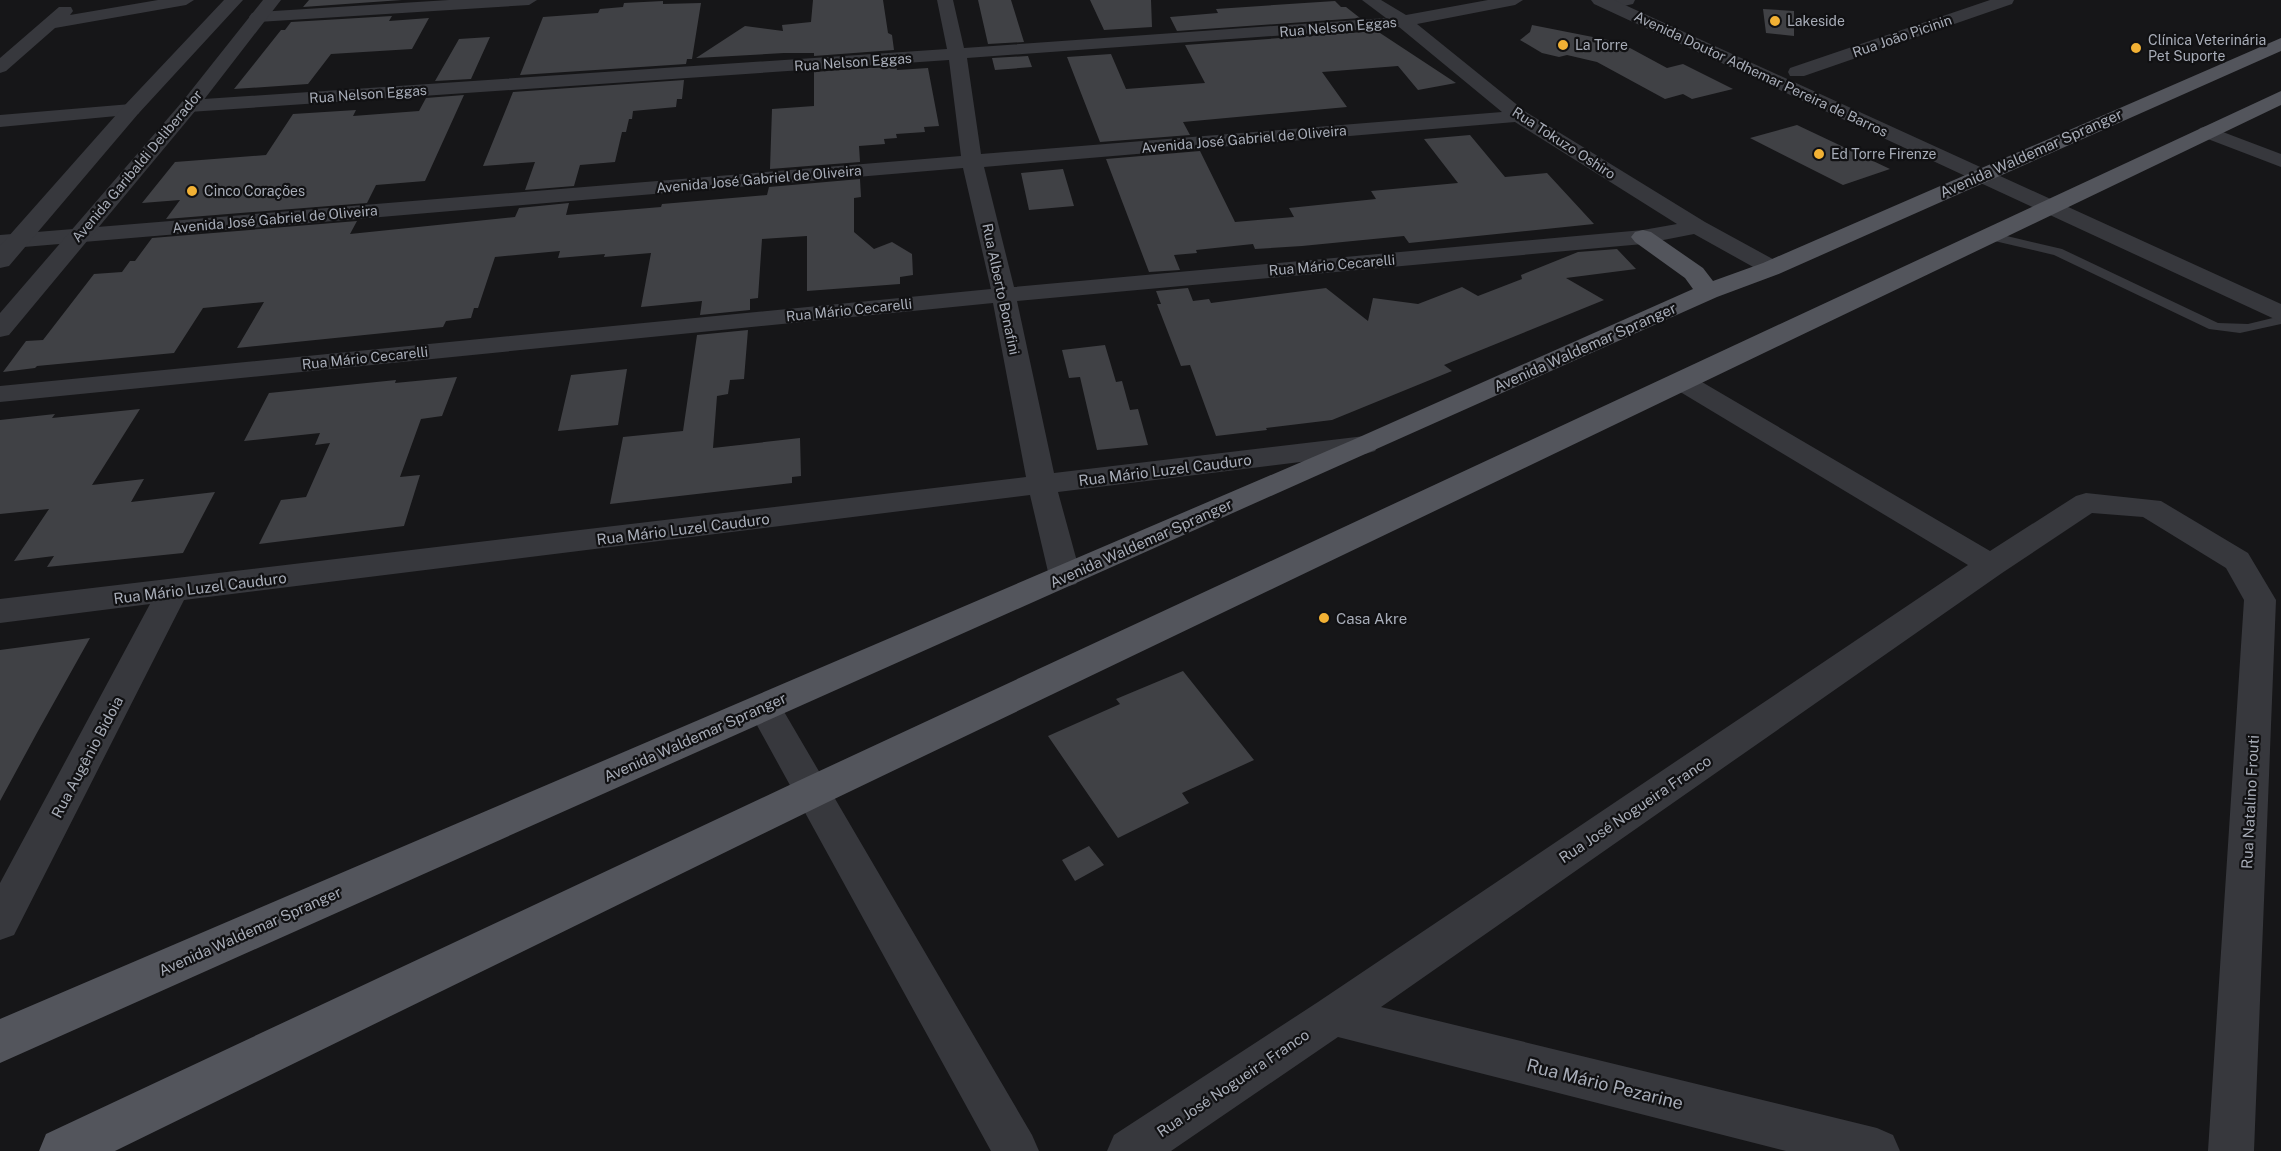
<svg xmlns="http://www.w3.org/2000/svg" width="2281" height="1151" font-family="'Public Sans',sans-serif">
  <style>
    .building { fill: #404145 }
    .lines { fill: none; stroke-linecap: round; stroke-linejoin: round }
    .service { fill: #37383d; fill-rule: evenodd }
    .minor { fill: #37383d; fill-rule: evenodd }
    .tertiary { fill: #37383d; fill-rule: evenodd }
    .primary { fill: #53555c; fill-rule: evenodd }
    .poi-dot { fill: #f2b134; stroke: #111113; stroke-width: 2 }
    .labels { text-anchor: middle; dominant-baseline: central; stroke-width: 4.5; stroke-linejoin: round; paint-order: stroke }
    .far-poi-label { font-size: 14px; fill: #a8adb8; stroke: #111113; text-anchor: start }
    .far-street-label { font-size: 14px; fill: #a8adb8; stroke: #111113 }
    .street-label { font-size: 15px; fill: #a8adb8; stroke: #111113 }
    .poi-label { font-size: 15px; fill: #a8adb8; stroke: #111113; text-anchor: start }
    .near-street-label { font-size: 18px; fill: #a8adb8; stroke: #111113 }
  </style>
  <rect width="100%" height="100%" fill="#161618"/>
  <!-- building -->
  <path class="building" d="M309 0H402L303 7Z
    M813 0H883L888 33 892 35 894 50 814 56V53H784L696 58 745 26 783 31 782 25 811 22Z
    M978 0H1011L1024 42 988 44Z
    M1090 0H1151L1152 27 1104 30Z
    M663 1V4L701 3 692 59H687L686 64 520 75 543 17 598 13 600 9 623 7 624 3Z
    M1335 1 1341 7H1346L1360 18 1177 31 1170 17 1218 13 1216 9Z
    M1763 9 1794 11V36L1766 33Z
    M392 16 389 21 429 18 412 49 331 54 308 84 234 89 281 30H285L291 22Z
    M1532 25 1613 41 1604 44 1630 48 1667 68 1683 64 1733 89 1692 99 1683 94 1665 99 1597 62 1567 55 1559 57 1542 53 1520 40 1530 32Z
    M1377 31 1456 83 1418 90 1398 66 1322 72 1347 107 1183 122 1190 135 1100 142 1067 57 1111 54 1126 89 1205 83 1185 45Z
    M490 37 471 79 435 81 459 39Z
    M1028 56 1032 67 995 70 992 58Z
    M896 66 897 70 928 68 939 126 924 127 925 132 896 134 897 138 884 139 885 144 859 146 860 162 770 169 772 109 814 106V72Z
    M684 80 682 99H677L676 107 633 111 632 119H629L626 132H622L615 162 580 165 574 186 525 190 535 162 483 166 513 92Z
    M464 95 425 181 376 185 367 203 166 219 180 200 142 203 175 162 266 155 293 114 356 110 353 116 419 111 426 98Z
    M1797 125 1890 169 1843 185 1750 138Z
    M1470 135 1505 177 1547 173 1594 224 1409 243 1404 236 1302 246 1255 249 1253 244 1196 250 1197 253 1174 255 1180 270 1149 272 1106 159 1200 151 1235 222 1294 217 1289 208 1376 199 1371 191 1458 183 1424 139Z
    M1063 169 1074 206 1029 210 1021 173Z
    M860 179 861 197 854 198V232L874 249 892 242 912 254 913 275 900 277V284L807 291V236L762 239 758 298 750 299V310L700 315 702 301 641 307 651 253 604 257 605 254 558 258 560 251 495 257 478 308H474L471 318 446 321 443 327 237 348 264 302 203 308 174 353 37 366 35 368 3 372 26 341 43 340 94 274 122 272 130 261H135L152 238 357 221 350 234 515 217 519 208 569 203 566 215 661 207 662 204 767 195 769 187Z
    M1617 249 1636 269 1566 278 1604 300 1444 365 1452 371 1332 420 1266 428 1267 430 1216 436 1190 365 1181 366 1157 304H1161L1156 291 1188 288 1193 301 1209 299 1211 303 1326 288 1368 321 1373 298 1418 304 1462 287 1478 296 1522 279 1521 275 1578 252Z
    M748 330 744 379 730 380 728 394 717 396 713 448 800 438 801 476 792 477V483L610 504 623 437 683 431 697 335Z
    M1105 345 1116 382 1122 381 1130 410 1138 409 1148 445 1097 450 1080 377 1069 378 1062 350Z
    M627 369 618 425 558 431 571 375Z
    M457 377 442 416 421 419 400 477 420 475 404 526 259 544 281 500 306 497 330 443 315 445 320 433 244 441 269 393 396 380 395 383Z
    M140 409 92 485 144 479 131 502 215 492 183 553 47 567 54 556 14 561 49 509 0 514V420L55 414 52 418Z
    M90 638 38 731 0 801V650Z
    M1183 671 1254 760 1182 793 1189 803 1118 838 1048 736 1120 704 1116 699Z
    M1089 846 1104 865 1075 881 1062 860Z"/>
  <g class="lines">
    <!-- service -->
    <path class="service" d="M1990 232 2062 249 2218 323 2248 324 2281 316V324L2240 333 2209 329 2054 255 1986 239 1984 236Z"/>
    <!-- minor -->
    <path class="minor" d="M158 0H194L186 5 55 28 6 71 0 73V58L59 7H71L73 11 70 15Z
      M449 0H537L529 5 258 22 252 21 249 17 252 13 258 12Z
      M937 0H953L964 48 1386 18 1362 0H1381L1406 15 1488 0H1523L1515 5 1417 24 1526 112 1705 222 1780 263 1784 268 1780 273 1772 275 1764 273 1694 234 1643 244 1017 301 1054 473 1365 436 1375 439 1379 445 1375 451 1365 454 1058 492 1081 576 1076 584 1065 587 1054 584 1049 576 1030 495 184 600 14 935 0 940V883L150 604 0 623V599L1026 477 993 303 0 402V386L991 289 963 168 0 249V235L961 156 949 60 189 112 182 110 179 106 182 102 189 100 947 49ZM1399 27 1502 112 981 154 967 58ZM1515 122 1677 224 1643 230 1014 287 984 167Z
      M1604 0H1635L1633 4 1610 9 1602 4Z
      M1990 0H2014L2012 4 1804 76H1790L1788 72 1790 68Z
      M131 104 138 106 141 110 138 114 0 127V115Z
      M2207 126 2281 154V167L2200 136 2197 132 2200 128Z
      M1681 373 1690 375 1990 551 2076 496 2086 493 2161 501 2248 553 2276 600 2254 1151H2208L2244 600 2226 568 2143 517 2092 513 2002 573 1381 1007 1877 1128 1893 1135 1900 1151H1786L1338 1037 1171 1151H1107L1114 1135 1318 1002 1968 565 1672 387 1668 381 1672 375Z
      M764 694 776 698 1032 1135 1039 1151H991L747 707 752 698Z"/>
    <!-- tertiary -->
    <path class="tertiary" d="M224 0H243L138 114 9 266 0 268V246L124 106Z
      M263 0H281L196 110 9 335 0 337V313L182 102Z
      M1591 0H1614L2281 304V322L1594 4Z"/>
    <!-- primary -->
    <path class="primary" d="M2281 38V51L1781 273 1717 297 0 1063V1019L1355 439 1693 289 1685 278 1635 242 1631 237 1635 232 1643 230 1651 232 1703 268 1713 281 1763 263Z
      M2281 91V105L826 803 115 1151H39L46 1134 798 781Z"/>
  </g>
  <!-- markers -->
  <g class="poi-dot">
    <circle cx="1775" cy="21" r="6"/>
    <circle cx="1563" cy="45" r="6"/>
    <circle cx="2136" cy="48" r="6"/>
    <circle cx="1819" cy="154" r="6"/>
    <circle cx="192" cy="191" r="6"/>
    <circle cx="1324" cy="618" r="6"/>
  </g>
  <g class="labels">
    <!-- far-poi labels -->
    <g class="far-poi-label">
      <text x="1787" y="21">Lakeside</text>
      <text x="2148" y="40">Clínica Veterinária<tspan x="2148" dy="16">Pet Suporte</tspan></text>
      <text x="1575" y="45">La Torre</text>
      <text x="1831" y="154">Ed Torre Firenze</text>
      <text x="204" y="191">Cinco Corações</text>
    </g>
    <!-- far-street labels -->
    <g class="far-street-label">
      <text transform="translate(1338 27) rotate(-5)">Rua Nelson Eggas</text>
      <text transform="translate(1902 36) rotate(-19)">Rua João Picinin</text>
      <text transform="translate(853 62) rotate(-4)">Rua Nelson Eggas</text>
      <text transform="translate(1761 74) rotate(25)">Avenida Doutor Adhemar Pereira de Barros</text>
      <text transform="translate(368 94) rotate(-4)">Rua Nelson Eggas</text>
      <text transform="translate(1244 139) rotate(-5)">Avenida José Gabriel de Oliveira</text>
      <text transform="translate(1564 143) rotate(33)">Rua Tokuzo Oshiro</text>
      <text transform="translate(137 166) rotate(-50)">Avenida Garibaldi Deliberador</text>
      <text transform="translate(759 179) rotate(-5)">Avenida José Gabriel de Oliveira</text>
      <text transform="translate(275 219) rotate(-5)">Avenida José Gabriel de Oliveira</text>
      <text transform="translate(1332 265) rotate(-5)">Rua Mário Cecarelli</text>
      <text transform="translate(1001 289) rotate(78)">Rua Alberto Bonafini</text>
      <text transform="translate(849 310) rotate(-6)">Rua Mário Cecarelli</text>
      <text transform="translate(365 358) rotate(-6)">Rua Mário Cecarelli</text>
    </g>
    <!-- street labels -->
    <g class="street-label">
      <text transform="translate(2031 153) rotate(-24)">Avenida Waldemar Spranger</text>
      <text transform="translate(1585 347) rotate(-24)">Avenida Waldemar Spranger</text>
      <text transform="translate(1165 470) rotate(-7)">Rua Mário Luzel Cauduro</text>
      <text transform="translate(683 529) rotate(-7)">Rua Mário Luzel Cauduro</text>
      <text transform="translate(1141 543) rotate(-24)">Avenida Waldemar Spranger</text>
      <text transform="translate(200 588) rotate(-7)">Rua Mário Luzel Cauduro</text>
      <text transform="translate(695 737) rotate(-24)">Avenida Waldemar Spranger</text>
      <text transform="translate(87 757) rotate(-62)">Rua Augênio Bidoia</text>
      <text transform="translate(2250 802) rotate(-87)">Rua Natalino Frouti</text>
      <text transform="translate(1635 809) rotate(-34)">Rua José Nogueira Franco</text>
      <text transform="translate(250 931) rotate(-24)">Avenida Waldemar Spranger</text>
      <text transform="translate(1233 1083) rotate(-34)">Rua José Nogueira Franco</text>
    </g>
    <!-- poi labels -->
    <g class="poi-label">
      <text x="1336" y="618">Casa Akre</text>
    </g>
    <!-- near-street labels -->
    <g class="near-street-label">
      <text transform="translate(1605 1084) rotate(14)">Rua Mário Pezarine</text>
    </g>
  </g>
</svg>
